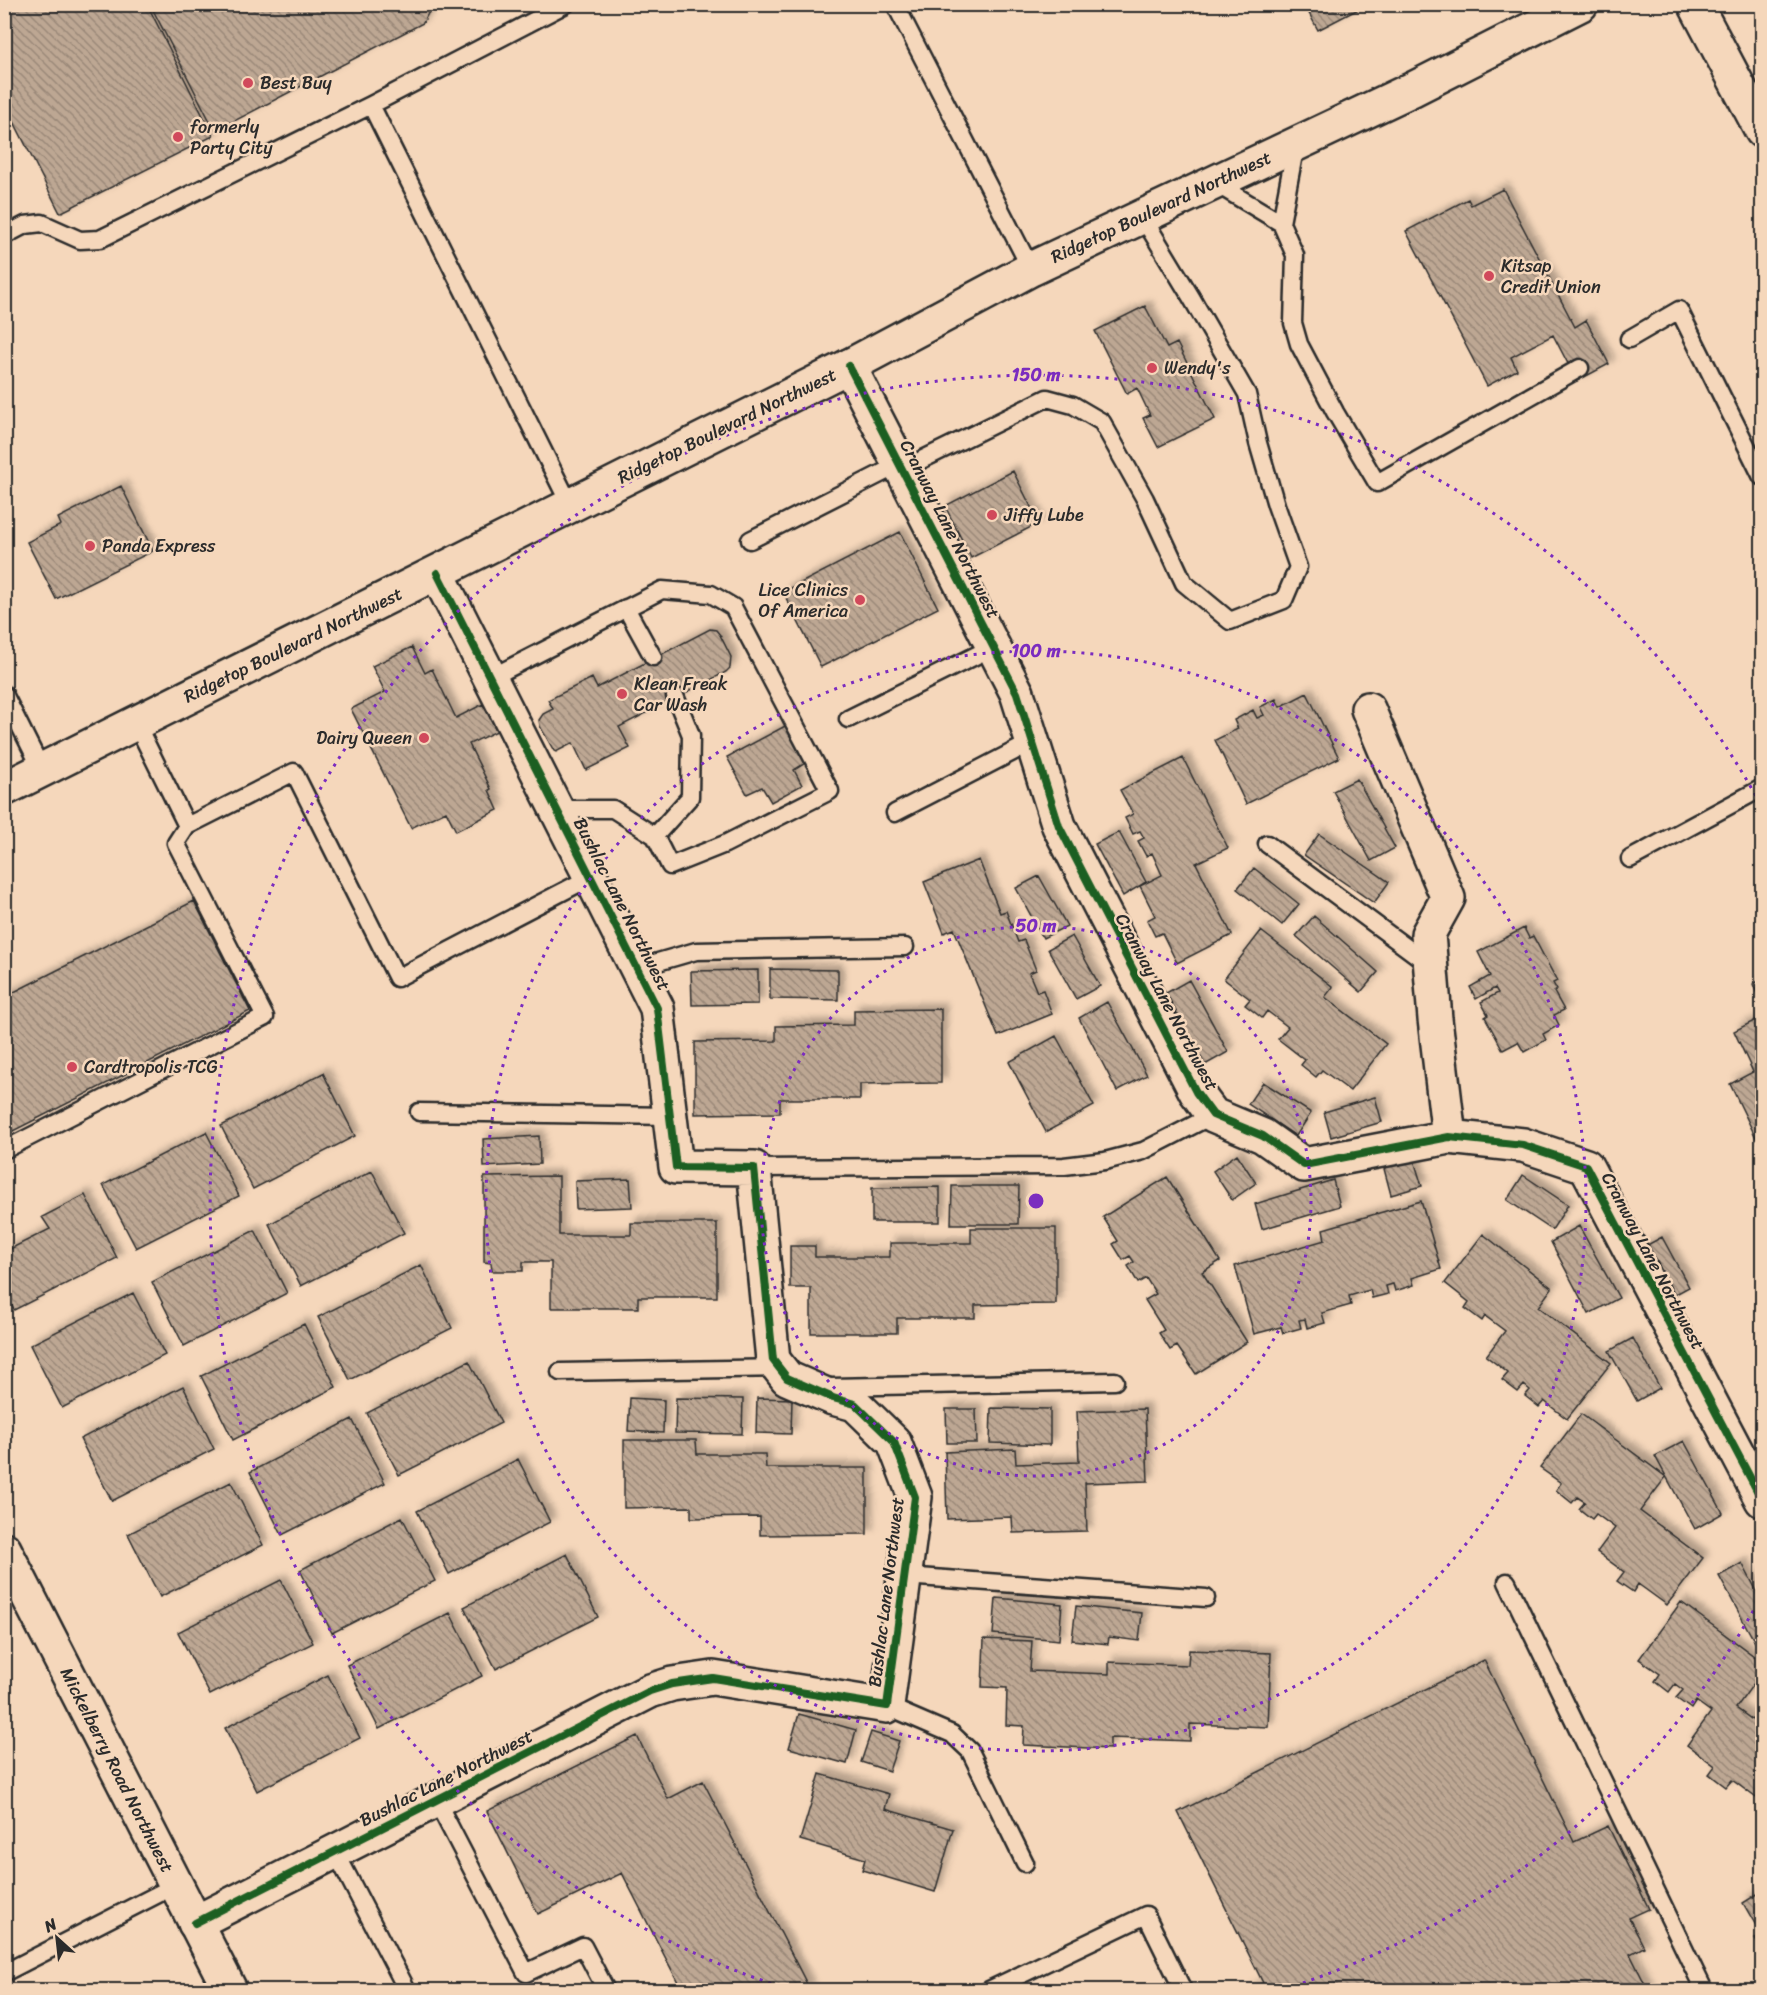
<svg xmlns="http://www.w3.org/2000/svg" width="1767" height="1995" font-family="Sriracha,sans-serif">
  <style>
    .building { fill: url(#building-back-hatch); stroke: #2b2b2b; stroke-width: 1.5; filter: url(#shadow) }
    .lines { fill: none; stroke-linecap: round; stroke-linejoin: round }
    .service-casing { stroke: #2b2b2b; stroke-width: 21 }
    .minor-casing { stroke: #2b2b2b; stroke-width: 38 }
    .tertiary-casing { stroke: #2b2b2b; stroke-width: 38 }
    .secondary-casing { stroke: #2b2b2b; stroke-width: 38 }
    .service { stroke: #f5d7bb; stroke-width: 16 }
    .minor { stroke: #f5d7bb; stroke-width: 33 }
    .tertiary { stroke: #f5d7bb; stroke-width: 33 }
    .secondary { stroke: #f5d7bb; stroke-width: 33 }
    .cycleway-casing { stroke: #f5d7bb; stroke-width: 11 }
    .cycleway { stroke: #1b5e20; stroke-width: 8 }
    .ring { fill: none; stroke: #7b2cbf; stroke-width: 3; stroke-dasharray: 3 6 }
    .poi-dot { fill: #d1495b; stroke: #f5d7bb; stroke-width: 2 }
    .labels { text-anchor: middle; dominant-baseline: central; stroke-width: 5; stroke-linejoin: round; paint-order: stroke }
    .poi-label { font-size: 18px; fill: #2b2b2b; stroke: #f5d7bb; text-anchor: start }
    .street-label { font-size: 18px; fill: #2b2b2b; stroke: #f5d7bb }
    .centre { fill: #7b2cbf; stroke: #f5d7bb; stroke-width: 3 }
    .ring-label { font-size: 18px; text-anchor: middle; font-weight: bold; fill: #7b2cbf; stroke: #f5d7bb; stroke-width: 5; stroke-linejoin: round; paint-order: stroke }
  </style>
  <defs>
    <pattern id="building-back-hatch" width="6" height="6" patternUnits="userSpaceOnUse" patternTransform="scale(1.5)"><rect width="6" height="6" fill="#bda793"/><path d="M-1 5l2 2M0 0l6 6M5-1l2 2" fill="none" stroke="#9a8878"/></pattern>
    <filter id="shadow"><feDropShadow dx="5.5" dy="-5.5" stdDeviation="3" flood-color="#0004"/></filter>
  </defs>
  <rect width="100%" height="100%" fill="#f5d7bb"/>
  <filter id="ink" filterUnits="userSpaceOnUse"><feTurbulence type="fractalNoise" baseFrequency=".0167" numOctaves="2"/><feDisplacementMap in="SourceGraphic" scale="12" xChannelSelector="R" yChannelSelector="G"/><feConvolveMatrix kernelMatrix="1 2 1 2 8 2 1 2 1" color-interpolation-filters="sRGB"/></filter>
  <g filter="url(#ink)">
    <!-- building -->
    <path class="building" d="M4 4H147L213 136 60 213 4 102Z
      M150 4H433L423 23 215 131Z
      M1304 4H1368L1318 30Z
      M1503 189 1575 327 1586 320 1609 364 1577 381 1553 335 1511 357 1517 370 1487 386 1406 231 1468 199 1471 205Z
      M1145 306 1167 348 1177 343 1215 419 1158 447 1143 418 1150 415 1137 388 1127 394 1095 331Z
      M1013 471 1039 523 971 558 945 506Z
      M121 486 153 551 56 599 27 542 61 525 58 518Z
      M900 532 938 608 821 667 783 592Z
      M710 629 716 630 720 635 731 657 730 668 726 672 619 727 630 748 586 770 573 743 556 752 554 751 540 726 539 720 543 714 553 709 548 700 592 678 597 688Z
      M412 647 425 673 432 669 456 718 483 704 497 731 469 744 491 789 489 790 498 810 456 831 446 811 411 828 351 709 385 692 372 666Z
      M1307 693 1339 758 1246 804 1215 740 1238 729 1234 720 1253 710 1257 718 1264 715 1260 707 1276 699 1280 707Z
      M787 725 807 762 794 770 802 785 771 802 762 787 747 794 727 757Z
      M1183 758 1228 848 1196 863 1232 935 1177 963 1162 933 1155 936 1147 920 1155 916 1140 886 1162 875 1152 853 1146 856 1138 841 1144 838 1140 831 1133 834 1125 818 1133 814 1120 790Z
      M1357 779 1395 848 1371 861 1333 791Z
      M1119 832 1146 882 1123 896 1095 844Z
      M1319 834 1389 882 1374 903 1304 855Z
      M979 860 1000 913 1006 911 1018 942 1024 940 1036 970 1029 973 1037 992 1043 990 1052 1014 998 1036 954 929 944 933 924 882Z
      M1254 868 1299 904 1282 925 1237 889Z
      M1039 876 1067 926 1043 938 1016 888Z
      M194 901 250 1011 9 1133 4 1124V997Z
      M1314 916 1378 972 1361 992 1296 936Z
      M1524 928 1529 938 1533 936 1557 981 1553 983 1557 990 1554 992 1564 1010 1554 1015 1559 1025 1543 1034 1546 1040 1524 1052 1518 1042 1503 1050 1485 1017 1488 1015 1481 1002 1498 993 1495 988 1476 999 1470 987 1490 976 1478 952Z
      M1261 931 1333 987 1325 997 1386 1044 1350 1091 1322 1070 1316 1077 1301 1065 1305 1060 1278 1039 1288 1027 1267 1011 1262 1018 1245 1005 1250 999 1224 979Z
      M1072 936 1100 986 1076 999 1048 949Z
      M770 969 838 970V1000L770 999Z
      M758 970V1004L692 1005 691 971Z
      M1762 979V1006L1753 984Z
      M1189 980 1228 1052 1205 1065 1166 993Z
      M1107 1002 1147 1075 1117 1091 1079 1018Z
      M941 1009V1083L860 1084V1099H780V1113L695 1114V1042L776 1041V1026L854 1025V1010Z
      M1762 1017V1150L1730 1084 1753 1072 1734 1031Z
      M1056 1036 1094 1106 1046 1132 1009 1062Z
      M323 1073 355 1136 253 1189 221 1126Z
      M1263 1082 1311 1113 1296 1136 1248 1104Z
      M1375 1097 1382 1122 1331 1137 1324 1112Z
      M206 1132 239 1196 136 1248 103 1185Z
      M539 1136 540 1164 484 1167 483 1139Z
      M1237 1154 1256 1183 1232 1200 1213 1171Z
      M1413 1157 1422 1186 1391 1195 1383 1165Z
      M372 1171 404 1233 301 1286 269 1224Z
      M1523 1175 1568 1205 1552 1230 1507 1200Z
      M559 1176V1235H631V1223H717V1297H638V1308H551V1262H523V1271H492L491 1263 484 1262V1177Z
      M1167 1177 1220 1261 1202 1272 1247 1342 1196 1374 1177 1346 1170 1350 1159 1333 1164 1330 1145 1300 1156 1294 1146 1278 1138 1283 1128 1266 1134 1262 1130 1256 1123 1260 1113 1244 1118 1241 1103 1217Z
      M630 1179 632 1207 576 1209 575 1181Z
      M1333 1180 1340 1206 1262 1229 1255 1204Z
      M952 1186H1019L1018 1224H951Z
      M940 1187V1222H872V1188Z
      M85 1195 117 1258 14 1310 4 1290V1252L50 1229 42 1217Z
      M1421 1201 1441 1269 1412 1278 1414 1285 1395 1291 1393 1284 1386 1286 1388 1294 1372 1298 1370 1290 1349 1296 1351 1305 1322 1313 1325 1323 1307 1328 1305 1319 1299 1320 1301 1328 1283 1333 1281 1327 1254 1334 1235 1266 1325 1240 1323 1229Z
      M1579 1226 1619 1298 1589 1314 1551 1242Z
      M971 1228H1056V1304L975 1305V1318H897V1333H811V1288H790V1246H815V1257H890V1243H971Z
      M255 1230 287 1293 184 1346 152 1282Z
      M1483 1234 1552 1288 1538 1307 1611 1363 1567 1419 1544 1401 1539 1407 1525 1396 1530 1390 1524 1385 1518 1392 1502 1380 1508 1373 1486 1356 1505 1331 1485 1316 1482 1321 1465 1308 1469 1302 1445 1283Z
      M1662 1237 1689 1287 1665 1300 1638 1250Z
      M421 1265 452 1328 350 1380 318 1317Z
      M133 1293 165 1355 62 1408 30 1345Z
      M304 1324 336 1387 233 1440 201 1376Z
      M1633 1338 1660 1388 1637 1401 1609 1351Z
      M469 1361 501 1423 399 1475 367 1413Z
      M183 1386 214 1449 112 1501 80 1439Z
      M630 1398 664 1400 663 1433 628 1431Z
      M676 1398 743 1399 742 1434 675 1433Z
      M757 1398 792 1399 791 1434 756 1433Z
      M991 1408 1050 1409V1445L990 1443Z
      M946 1409H976L977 1443H947Z
      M1145 1409 1148 1481 1085 1483 1087 1531 1013 1533 1012 1517 947 1519 945 1452 1015 1449 1016 1464 1079 1462 1077 1411Z
      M1581 1414 1666 1477 1640 1511 1703 1558 1667 1605 1638 1584 1633 1592 1617 1581 1624 1572 1597 1552 1615 1528 1596 1514 1592 1519 1579 1509 1585 1502 1577 1497 1572 1503 1556 1490 1561 1483 1540 1468Z
      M352 1419 385 1483 282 1535 250 1472Z
      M624 1440H696L697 1454H765L766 1468H867V1534L760 1535V1517L691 1518V1507L624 1508Z
      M1684 1441 1723 1513 1695 1529 1655 1456Z
      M518 1459 550 1522 449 1574 417 1511Z
      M231 1482 263 1545 160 1597 128 1534Z
      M402 1517 435 1581 332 1633 300 1570Z
      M567 1554 598 1617 496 1669 464 1607Z
      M1742 1563 1762 1601V1645L1758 1648 1719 1576Z
      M281 1580 313 1643 210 1695 178 1632Z
      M996 1598 1062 1604 1059 1640 993 1634Z
      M1681 1602 1762 1662V1672L1736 1708 1762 1727V1796L1759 1800 1732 1780 1726 1787 1709 1774 1715 1766 1687 1745 1711 1712 1696 1701 1691 1709 1676 1698 1683 1690 1675 1684 1669 1692 1655 1681 1660 1674 1639 1659Z
      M1076 1606 1142 1613 1139 1641 1109 1637 1108 1644 1072 1640Z
      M450 1613 482 1676 379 1729 347 1665Z
      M984 1639 1032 1641 1030 1671 1109 1674V1662L1188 1665 1189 1650 1271 1653 1268 1727 1190 1724V1741L1110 1738V1749L1023 1745 1024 1726 1006 1725 1007 1688 982 1687Z
      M1484 1660 1574 1842 1608 1826 1649 1909 1629 1918 1644 1947 1630 1954 1648 1990H1247L1263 1983 1178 1812Z
      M328 1675 360 1738 257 1791 225 1728Z
      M799 1714 856 1730 847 1764 789 1748Z
      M871 1732 899 1741 889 1771 861 1762Z
      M637 1736 668 1799 703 1781 810 1990H682L622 1873 538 1914 487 1811Z
      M820 1774 889 1794 885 1809 953 1829 935 1892 862 1870 865 1859 800 1840Z
      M1762 1891V1951L1755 1939 1762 1936 1743 1903Z"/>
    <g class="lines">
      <!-- service casing -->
      <g class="service-casing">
        <path id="service" d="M895 4 1031 269
          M371 105 570 505
          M1213 182 1281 223 1296 144
          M1281 223 1295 255 1293 323 1299 344 1335 412 1377 483 1580 368
          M4 236 25 225 42 223 80 240 100 239 371 105 566 4
          M1629 339 1679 310 1762 477
          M903 469 1047 398 1073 405 1102 422 1145 499 1184 583 1230 621 1284 600 1298 567 1276 505 1258 443 1247 394 1191 297 1142 216
          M750 540 900 464
          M626 608 653 657
          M490 678 662 590 711 594 733 607 830 791 725 844 670 866 655 836 613 809H557
          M4 694 42 770
          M848 719 993 647
          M136 723 187 826 294 772 397 978 591 877
          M895 813 1032 742
          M655 836 690 797 691 735 675 696
          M1267 844 1430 965
          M1630 859 1762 788
          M637 968 696 951 905 947
          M419 1112 670 1116
          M4 1150 265 1017 176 843 187 826
          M754 1168 1064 1166 1105 1161 1143 1151 1213 1115
          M560 1372 779 1368
          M831 1387 1115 1381
          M905 1576 1206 1598
          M1507 1582 1704 1990
          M887 1706 952 1734 970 1751 1025 1863
          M436 1800 526 1973 583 1946 606 1990
          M335 1851 407 1990
          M4 1973 176 1885
          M989 1990 1146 1915 1183 1990"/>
      </g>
      <!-- minor casing -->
      <g class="minor-casing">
        <path id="minor" d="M849 366 1017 693 1059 826 1196 1092 1213 1115 1263 1136 1304 1165 1449 1137 1523 1145 1586 1166 1762 1500
          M1368 709 1448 898 1428 934 1435 1019 1449 1137
          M195 1923 650 1691 672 1684 713 1678 887 1706 915 1497 894 1442 855 1404 833 1398 787 1378 773 1360 754 1168 676 1167 657 1008 437 573"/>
      </g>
      <!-- tertiary casing -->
      <g class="tertiary-casing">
        <path id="tertiary" d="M4 1549 230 1990"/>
      </g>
      <!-- secondary casing -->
      <g class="secondary-casing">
        <path id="secondary" d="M1695 4 1762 131
          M4 789 849 366 1031 269 1413 89 1581 4"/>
      </g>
      <!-- service -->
      <use href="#service" class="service"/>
      <!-- minor -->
      <use href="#minor" class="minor"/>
      <!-- tertiary -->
      <use href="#tertiary" class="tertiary"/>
      <!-- secondary -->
      <use href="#secondary" class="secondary"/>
      <!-- cycleway casing -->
      <g class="cycleway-casing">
        <path id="cycleway" d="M849 366 1017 693 1059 826 1196 1092 1213 1115 1263 1136 1304 1165 1449 1137 1523 1145 1586 1166 1762 1500
          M195 1923 650 1691 672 1684 713 1678 887 1706 915 1497 894 1442 855 1404 833 1398 787 1378 773 1360 754 1168 676 1167 657 1008 437 573"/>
      </g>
      <!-- cycleway -->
      <use href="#cycleway" class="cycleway"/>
    </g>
  </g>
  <!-- distance rings -->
  <g class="ring">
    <circle cx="1036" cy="1201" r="275"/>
    <circle cx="1036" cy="1201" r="550"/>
    <path d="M1762 1595A826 826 0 0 1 1284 1989M788 1989A826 826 0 1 1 1762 807"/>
  </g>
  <!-- markers -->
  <g class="poi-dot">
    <circle cx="248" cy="83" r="6"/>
    <circle cx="178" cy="137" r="6"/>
    <circle cx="1489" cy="276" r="6"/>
    <circle cx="1152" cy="368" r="6"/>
    <circle cx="992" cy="515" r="6"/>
    <circle cx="90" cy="546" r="6"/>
    <circle cx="860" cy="600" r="6"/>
    <circle cx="622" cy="694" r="6"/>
    <circle cx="424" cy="738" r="6"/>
    <circle cx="72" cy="1067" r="6"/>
  </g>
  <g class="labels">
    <!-- poi labels -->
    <g class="poi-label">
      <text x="260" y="83">Best Buy</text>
      <text x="190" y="127">formerly<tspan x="190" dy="21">Party City</tspan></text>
      <text x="1501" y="266">Kitsap<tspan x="1501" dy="21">Credit Union</tspan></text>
      <text x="1164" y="368">Wendy's</text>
      <text x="1004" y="515">Jiffy Lube</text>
      <text x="102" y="546">Panda Express</text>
      <text x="848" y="590" text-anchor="end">Lice Clinics<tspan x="848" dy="21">Of America</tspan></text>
      <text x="634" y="684">Klean Freak<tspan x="634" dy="21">Car Wash</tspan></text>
      <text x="412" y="738" text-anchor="end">Dairy Queen</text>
      <text x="84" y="1067">Cardtropolis TCG</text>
    </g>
    <!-- street labels -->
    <g class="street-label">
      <text transform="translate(1161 207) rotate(-25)">Ridgetop Boulevard Northwest</text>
      <text transform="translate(727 426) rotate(-26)">Ridgetop Boulevard Northwest</text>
      <text transform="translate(950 529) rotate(63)">Cranway Lane Northwest</text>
      <text transform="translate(293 645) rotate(-26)">Ridgetop Boulevard Northwest</text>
      <text transform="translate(622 904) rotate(63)">Bushlac Lane Northwest</text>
      <text transform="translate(1167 1002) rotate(62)">Cranway Lane Northwest</text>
      <text transform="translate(1653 1261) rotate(62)">Cranway Lane Northwest</text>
      <text transform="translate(886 1592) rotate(-83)">Bushlac Lane Northwest</text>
      <text transform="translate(117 1770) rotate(63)">Mickelberry Road Northwest</text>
      <text transform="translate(446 1778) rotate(-27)">Bushlac Lane Northwest</text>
    </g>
  </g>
  <circle cx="1036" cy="1201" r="9" class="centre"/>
  <g class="ring-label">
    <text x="1036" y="381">150 m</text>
    <text x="1036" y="657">100 m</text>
    <text x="1036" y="932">50 m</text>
  </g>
  <!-- margin -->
  <rect width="1767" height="1995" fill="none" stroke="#f5d7bb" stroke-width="24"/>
  <rect x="12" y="12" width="1743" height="1971" fill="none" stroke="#2b2b2b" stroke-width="2" filter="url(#ink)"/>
  <!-- north arrow -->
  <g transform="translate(57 1938) rotate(333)" stroke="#f5d7bb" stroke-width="4.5" paint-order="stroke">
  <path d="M0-4.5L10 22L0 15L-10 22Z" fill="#2b2b2b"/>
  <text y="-9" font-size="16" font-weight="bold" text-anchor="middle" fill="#2b2b2b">N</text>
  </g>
</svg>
